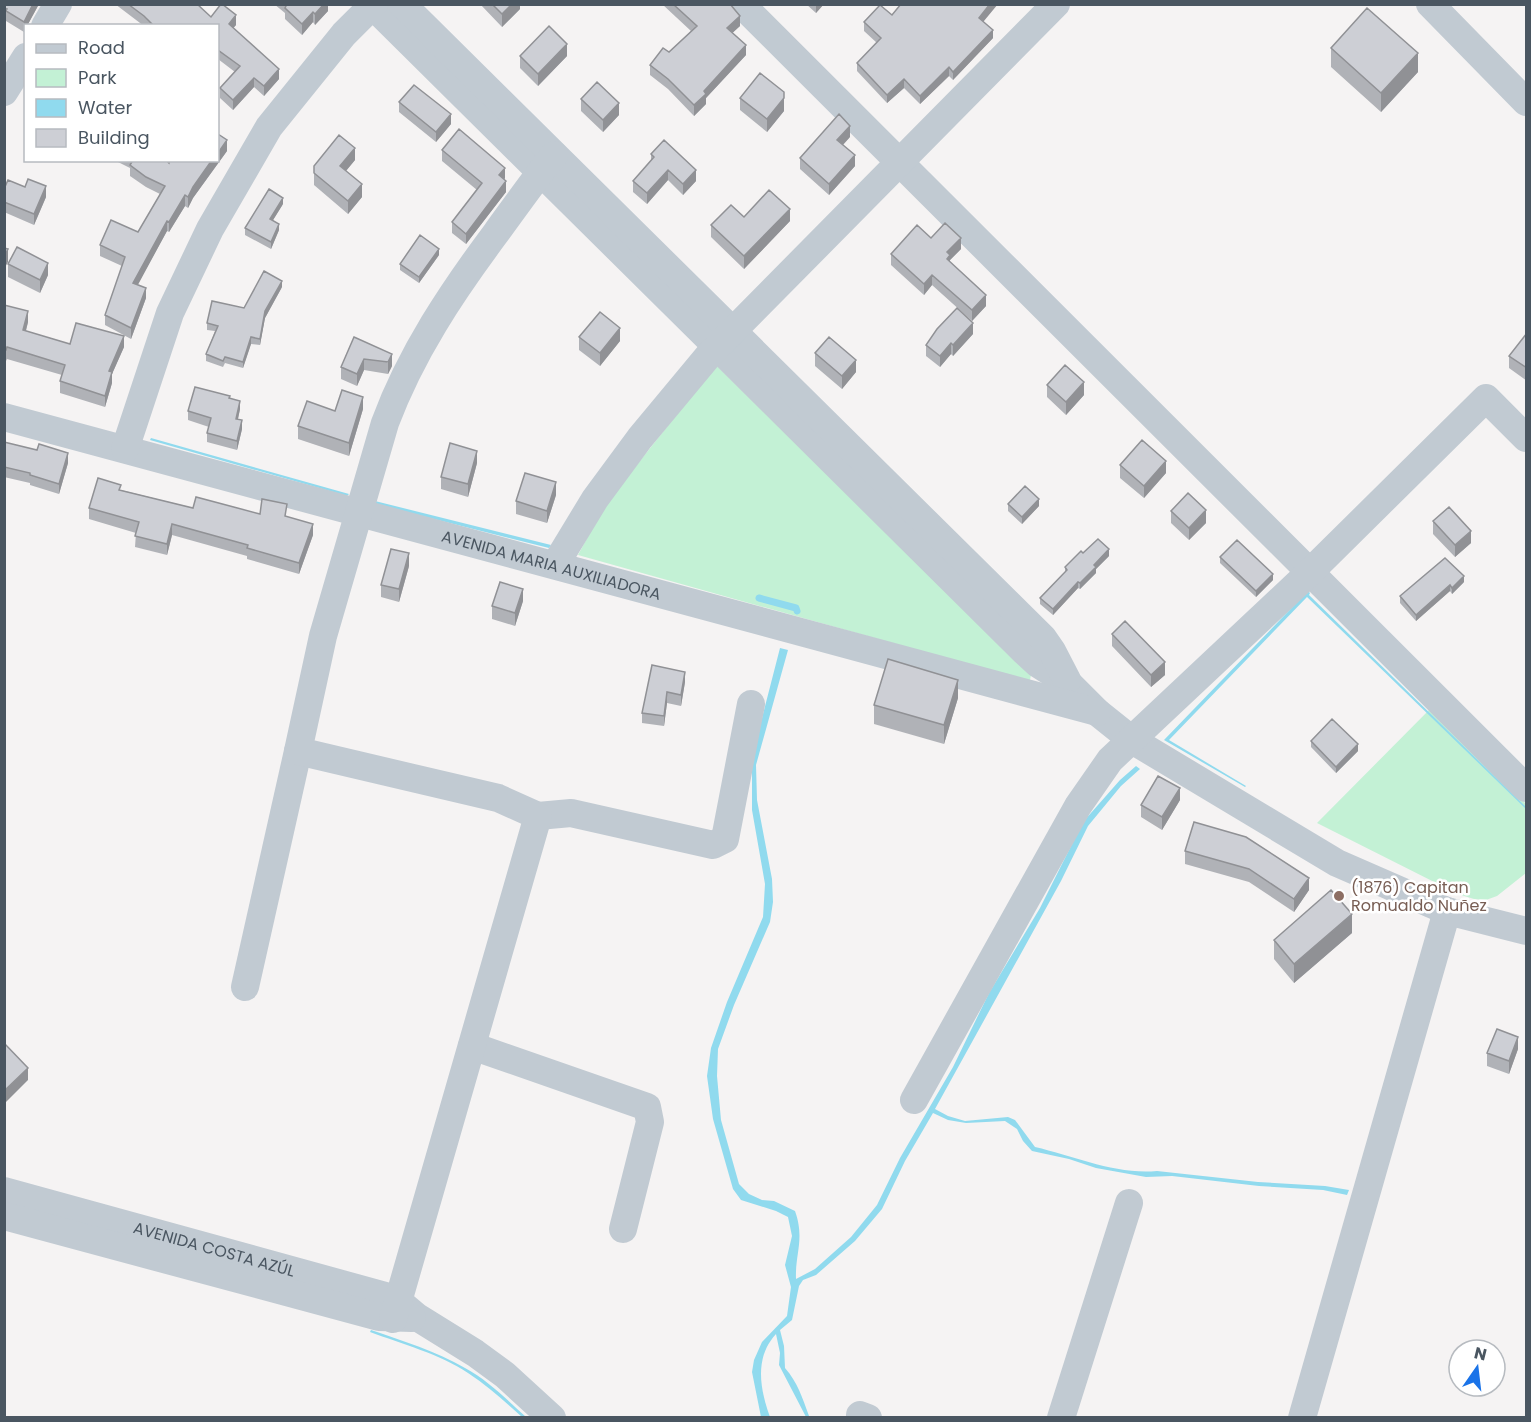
<svg xmlns="http://www.w3.org/2000/svg" width="1531" height="1422" font-family="Poppins,sans-serif">
  <style>
    .green { fill: #c3f1d5 }
    .water { fill: #90daee }
    .lines { fill: none; stroke-linecap: round; stroke-linejoin: round }
    .stream { stroke: #90daee; stroke-width: 7 }
    .minor { stroke: #c1cad2; stroke-width: 28 }
    .wall { fill: #b0b2b7 }
    .shaded-wall { fill: #909195 }
    .building { fill: #cdcfd5; stroke: #909195; stroke-width: 1.5 }
    .education-dot { fill: #8d6e63; stroke: #fff; stroke-width: 2 }
    .labels { text-anchor: middle; dominant-baseline: central; stroke-width: 5; stroke-linejoin: round; paint-order: stroke }
    .street-label { font-size: 16px; fill: #4a5661; stroke: #fff }
    .education-label { font-size: 16px; fill: #785e54; stroke: #fff; text-anchor: start }
  </style>
  <rect width="100%" height="100%" fill="#f5f3f3"/>
  <!-- green -->
  <path class="green" d="M716 365 1031 675 1030 680H1024L578 555 605 505Z
    M1431 708 1526 804V873L1497 896 1486 900 1474 899 1458 894 1317 823Z"/>
  <!-- water -->
  <path class="water" d="M151 438 349 494 347 496 150 440Z
    M371 500 551 545 549 548 370 503Z
    M1308 591 1310 593 1309 595 1526 807V809L1307 597 1169 740 1246 786 1245 787 1164 740Z
    M780 648 788 650 756 765 757 800 772 879 773 902 770 922 734 1005 718 1049 717 1076 721 1120 739 1184 749 1194 762 1200 774 1201 795 1211C805 1239 795 1253 796 1279L815 1269 851 1237 877 1205 900 1158 953 1067 989 993 1040 908 1083 822 1120 780 1136 766 1140 769 1121 786 1088 826 1061 881 935 1109 948 1116 965 1121 1008 1117 1015 1120 1035 1147C1074 1156 1116 1175 1157 1171L1258 1182 1325 1186 1349 1190 1347 1195 1323 1190 1259 1186 1172 1176 1146 1177 1096 1168 1069 1159 1032 1151 1023 1141 1017 1129 1005 1121 966 1123 948 1120 933 1113 905 1161 882 1209 855 1241 816 1275 803 1280 799 1286 792 1320 780 1330 784 1346 785 1368C798 1383 802 1397 809 1416L812 1417H806L805 1415 779 1365 780 1353 776 1334C754 1358 760 1389 770 1417H761L752 1372 754 1360 762 1342 787 1316 791 1287 785 1265 792 1236 788 1217 776 1211 741 1200 733 1189 713 1119 707 1076 711 1048 727 1002 763 917 765 884 752 810V757Z
    M371 1330C403 1341 436 1351 465 1368 488 1380 508 1401 526 1417H522C505 1402 488 1386 468 1373 440 1354 402 1344 370 1332Z"/>
  <g class="lines">
    <!-- stream -->
    <path class="stream" d="M759 598 796 608 797 611"/>
    <!-- minor -->
    <g class="minor">
      <path d="M371 4 1025 652 1038 664 1068 683 1097 712 1132 740 1337 863 1447 911 1526 931"/>
      <path d="M402 4 1043 638 1052 651 1067 680"/>
      <path d="M741 4 1526 788"/>
      <path d="M1430 4 1526 102"/>
      <path d="M45 26 58 4"/>
      <path d="M4 92 26 57"/>
      <path id="s1" d="M4 417 1097 712"/>
      <path d="M125 449 170 313 210 229 269 127 344 34 374 4"/>
      <path d="M555 565 595 499 640 438 709 355 1056 4"/>
      <path d="M538 816 571 813 713 845 725 839 751 704"/>
      <path d="M245 987 298 751"/>
      <path d="M472 1046 647 1107 650 1122 623 1229"/>
      <path d="M914 1100 1078 806 1110 760 1310 572 1486 398 1526 438"/>
      <path id="s2" d="M4 1191 389 1297 398 1301 417 1317 475 1353 505 1375 552 1418"/>
      <path d="M4 1216 379 1317 412 1318"/>
      <path d="M393 1319 538 816 498 798 298 751 323 636 385 423C411 353 452 292 496 233 515 207 534 180 554 155"/>
      <path d="M860 1415 868 1418"/>
      <path d="M1061 1418 1129 1203"/>
      <path d="M1302 1418 1447 911"/>
    </g>
  </g>
  <!-- wall -->
  <path class="wall" d="M4 4H39L27 26H26V29L24 32 6 21V19L4 18Z
    M115 4H197L211 17 236 25 233 28 279 79 264 96 254 87 233 110 220 98V88L235 72 218 59V26H144Z
    M274 4H328V11L315 25 313 22 302 35 285 19V13Z
    M480 4H520V9L502 27Z
    M662 4H730L740 26 732 33 746 55 706 98V104L694 116 668 89 650 75V65L669 52 691 31Z
    M806 4H824L816 13Z
    M892 15 983 22 993 38 953 80 949 76 920 104 904 88 887 103 857 71V63L877 43 864 31V22Z
    M1331 48 1418 72 1381 112 1331 67Z
    M520 56H567L538 86 520 68Z
    M740 98 784 111 767 132 740 110Z
    M581 99 619 115 603 132 581 111Z
    M399 102 451 124 436 142 399 112Z
    M850 137 843 145 855 166 829 195 800 169V158Z
    M442 150 505 178 504 180 506 192 466 244 452 233V222L477 190 442 161Z
    M227 151 193 198 188 208 185 206 169 232 167 231 137 285 146 298 131 339 105 325V315L122 266 100 256V245L138 232 160 194 146 187 130 176V168L114 160H166L169 163Z
    M651 154 696 181 683 195 668 180 647 204 633 192V181L651 161Z
    M355 160 346 171 362 197 348 214 314 185V166Z
    M4 189 46 197 34 225 4 212Z
    M283 204 273 220 279 230 271 249 245 235V228Z
    M744 217 790 221 744 269 711 237V225Z
    M931 238 961 249 950 260V262L986 306 972 321 932 285 924 295 891 265V254Z
    M439 255 419 283 400 270V264Z
    M8 264 48 275 40 293 8 277Z
    M282 287 265 318 260 345 251 344 243 368 225 363 223 367 206 361V354L215 331 207 330V323L244 308Z
    M4 305 28 322 26 331 70 344 124 347 112 374V383L105 407 60 393V381L62 375 7 359 6 361H4Z
    M1527 333V381L1509 368V356Z
    M973 334 953 356 951 354 940 367 926 356V345Z
    M354 337 392 366 388 374 364 370 357 386 341 379V367Z
    M579 337 620 341 600 366 579 350Z
    M815 353 856 372 842 389 815 366Z
    M1047 385 1084 395 1066 415 1047 397Z
    M230 398 240 409 238 419 242 429 237 450 207 442V433L209 427 188 420V411Z
    M363 409 349 456 298 439V426L335 411Z
    M4 442 68 463 59 494 30 485V483L4 477Z
    M477 463 468 497 441 489V477Z
    M1120 465 1166 473 1144 498 1120 478Z
    M121 490 193 508 287 516 313 535 299 574 247 559V556L172 535 167 555 135 547 136 533 89 519V508Z
    M556 495 547 523 516 514V501Z
    M1008 504 1039 506 1022 524 1008 511Z
    M1171 511 1206 523 1189 540 1171 523Z
    M1433 521 1471 543 1455 557 1433 534Z
    M1083 553 1109 556 1096 569V573L1080 589 1078 588 1053 615 1040 604V598L1065 573V567Z
    M1220 557 1273 580 1256 597 1220 563Z
    M409 566 399 602 381 597V585Z
    M1464 582 1452 594 1450 591 1416 621 1400 603V596Z
    M523 601 515 626 492 619V606Z
    M1112 634 1165 675 1151 687 1112 646Z
    M652 665 685 682 681 706 667 703 664 726 642 723V713Z
    M958 698 944 744 874 724V705Z
    M1311 741 1358 751 1336 773 1311 747Z
    M1180 800 1162 830 1141 817V805Z
    M1194 822 1309 890 1294 912 1249 882 1185 864V851Z
    M1352 933 1294 983 1274 959V940Z
    M1518 1049 1509 1074 1487 1066V1053Z"/>
  <!-- shaded-wall -->
  <path class="shaded-wall" d="M33 4H39L27 26H26V29L24 32V22Z
    M324 4H328V11L315 25V14Z
    M512 4H520V9L502 27V14Z
    M816 4H824L816 13Z
    M990 4H998L979 27V18Z
    M313 12V22L302 35V24Z
    M236 15V25L229 33V24Z
    M740 16V26L727 38V28Z
    M993 30V38L953 80V72Z
    M567 44V56L538 86V74Z
    M746 45V55L706 98V104L694 116V105L704 91Z
    M1418 53V72L1381 112V93Z
    M949 67V76L920 104V96Z
    M279 69V79L264 96V86Z
    M254 78V87L233 110V100Z
    M904 79V88L887 103V95Z
    M784 98V111L767 132V119Z
    M619 103V115L603 132V120Z
    M451 114V124L436 142V132Z
    M850 126V137L837 151V140Z
    M227 140V151L193 198 188 208V197L193 187 212 160H218V153Z
    M355 148V160L340 178V166Z
    M855 155V166L829 195V184Z
    M505 168V178L499 186V175Z
    M668 170V180L647 204V193Z
    M696 170V181L683 195V184Z
    M506 181V192L466 244V234Z
    M362 184V197L348 214V201Z
    M46 186V197L34 225V214Z
    M185 195V206L169 232V222Z
    M283 198V204L270 225V219Z
    M790 209V221L744 269V256Z
    M167 221V231L133 294V283Z
    M279 224V230L271 249V242Z
    M961 238V249L950 260V266L947 269V252Z
    M8 249V262L4 269V257Z
    M439 249V255L419 283V277Z
    M48 263V275L40 293V280Z
    M932 275V285L924 295V284Z
    M282 281V287L265 318 260 345V339L265 311Z
    M146 288V298L131 339V328Z
    M986 295V306L972 321V310Z
    M28 311V322L23 341V330Z
    M973 323V334L953 356V345Z
    M620 328V341L600 366V353Z
    M124 336V347L112 374V383L105 407V396L109 371Z
    M251 337V344L243 368V362Z
    M951 343V354L940 367V356Z
    M392 354V366L388 374V362Z
    M364 359V370L357 386V374Z
    M856 360V372L842 389V376Z
    M1084 382V395L1066 415V402Z
    M363 397V409L349 456V443Z
    M240 401V409L236 428V419Z
    M242 420V429L237 450V441Z
    M477 451V463L468 497V484Z
    M68 453V463L59 494V484Z
    M1166 461V473L1144 498V486Z
    M556 482V495L547 523V511Z
    M1039 499V506L1022 524V517Z
    M1206 510V523L1189 540V528Z
    M172 524V535L167 555V544Z
    M313 524V535L299 574V563Z
    M1471 531V543L1455 557V545Z
    M1109 549V556L1096 569V573L1080 589V583L1094 565Z
    M409 553V566L399 602V589Z
    M1273 574V580L1256 597V591Z
    M1464 576V582L1452 594V588Z
    M1078 582V588L1053 615V609Z
    M1450 585V591L1416 621V615Z
    M523 589V601L515 626V613Z
    M1165 662V675L1151 687V675Z
    M685 672V682L681 706V695Z
    M958 680V698L944 744V725Z
    M667 692V703L664 726V716Z
    M1358 744V751L1336 773V767Z
    M1180 788V800L1162 830V817Z
    M1309 878V890L1294 912V899Z
    M1352 914V933L1294 983V964Z
    M1518 1037V1049L1509 1074V1061Z
    M28 1068V1080L4 1104V1091Z"/>
  <!-- building -->
  <path class="building" d="M4 4H33L24 22 6 11 7 9 4 8Z
    M128 4H197L211 17 221 4H222L236 15 229 24 279 69 264 86 254 78 233 100 220 88 240 66 218 50V26H154L144 16Z
    M287 4H324L315 14 313 12 302 24 285 8Z
    M492 4H512L502 14Z
    M673 4H730L740 16 727 28 746 45 704 91 706 94 694 105 668 79 650 65 663 48 669 52 697 26Z
    M901 4H990L979 18 993 30 953 72 949 67 920 96 904 79 887 95 857 63 881 38 864 22 880 5 892 15Z
    M1367 8 1418 53 1381 93 1331 48Z
    M549 26 567 44 538 74 520 56Z
    M760 73 784 92V98L767 119 740 98Z
    M597 82 619 103 603 120 581 99Z
    M414 85 451 114 436 132 399 102Z
    M839 114 850 126 837 140 855 155 829 184 800 158Z
    M459 129 505 168 499 175 506 181 466 234 452 222 482 183 442 150Z
    M218 134 227 140 218 153Z
    M339 135 355 148 340 166 362 184 348 201 314 173V166Z
    M664 140 696 170 683 184 668 170 647 193 633 181 654 157 651 154Z
    M133 160H166L169 163 170 160H212L193 187 188 197 185 195 169 222 167 221 133 283 146 288 131 328 105 315 125 257 100 245 111 220 138 232 165 186 146 177 130 165Z
    M28 179 46 186 34 214 4 202V189L8 180 25 187Z
    M269 189 283 198 270 219 279 224 271 242 245 228Z
    M769 190 790 209 744 256 711 225 731 205 744 217Z
    M945 223 961 238 947 252 950 255 947 259 986 295 972 310 932 275 924 284 891 254 917 225 931 238Z
    M420 235 439 249 419 277 400 264Z
    M17 247 48 263 40 280 8 264Z
    M4 248 8 249 4 257Z
    M264 271 282 281 265 311 260 339 251 337 243 362 225 357 223 361 206 354 218 326 207 323 212 301 244 308Z
    M4 305 28 311 23 330 70 344 76 323 124 336 109 371 112 372 105 396 60 381 65 365 7 347 6 350 4 349Z
    M957 308 973 323 953 345 951 343 940 356 926 345 937 329Z
    M600 312 620 328 600 353 579 337Z
    M1527 333V368L1509 356Z
    M354 337 392 354 388 362 364 359 357 374 341 367Z
    M829 337 856 360 842 376 815 353Z
    M1065 365 1084 382 1066 402 1047 385Z
    M195 387 230 396 229 398 240 401 236 419 242 420 237 441 207 433 211 418 188 411Z
    M342 390 363 397 349 443 298 426 307 401 335 411Z
    M1142 440 1166 461 1144 486 1120 465Z
    M4 442 37 450 39 444 68 453 59 484 30 475V473L4 467Z
    M450 443 477 451 468 484 441 477Z
    M525 473 556 482 547 511 516 501Z
    M98 478 121 485 119 490 193 508 196 497 260 514 262 499 287 504 285 516 313 524 299 563 247 548 248 545 172 524 167 544 135 536 139 522 89 508Z
    M1025 486 1039 499 1022 517 1008 504Z
    M1188 493 1206 510 1189 528 1171 511Z
    M1449 507 1471 531 1455 545 1433 521Z
    M1098 539 1109 549 1094 565 1096 567 1080 583 1078 582 1053 609 1040 598 1067 570 1065 567 1081 551 1083 553Z
    M1237 540 1273 574 1256 591 1220 557Z
    M391 549 409 553 399 589 381 585Z
    M1445 558 1464 576 1452 588 1450 585 1416 615 1400 596Z
    M500 582 523 589 515 613 492 606Z
    M1125 621 1165 662 1151 675 1112 634Z
    M888 659 958 680 944 725 874 705Z
    M652 665 685 672 681 695 667 692 664 716 642 713Z
    M1332 719 1358 744 1336 767 1311 741Z
    M1158 776 1180 788 1162 817 1141 805Z
    M1194 822 1246 837 1309 878 1294 899 1249 869 1185 851Z
    M1331 890 1352 914 1294 964 1274 940Z
    M1497 1029 1518 1037 1509 1061 1487 1053Z
    M4 1043 28 1068 4 1091Z"/>
  <!-- markers -->
  <circle class="education-dot" cx="1339" cy="896" r="6"/>
  <g class="labels">
    <!-- street labels -->
    <g class="street-label">
      <text stroke="none"><textPath href="#s1" startOffset="567">AVENIDA MARIA AUXILIADORA</textPath></text>
      <text stroke="none"><textPath href="#s2" startOffset="218">AVENIDA COSTA AZÚL</textPath></text>
    </g>
    <!-- education labels -->
    <g class="education-label">
      <text x="1351" y="887">(1876) Capitan<tspan x="1351" dy="18">Romualdo Nuñez</tspan></text>
    </g>
  </g>
  <!-- border -->
  <rect width="1531" height="1422" fill="none" stroke="#4a5661" stroke-width="12"/>
  <!-- legend -->
  <rect x="24" y="24" width="195" height="138" fill="#ffffff" stroke="#b7bbc0" stroke-width="1.5"/>
  <rect x="36" y="44" width="30" height="9" fill="#c1cad2" stroke="#b7bbc0" stroke-width="1.5"/>
  <text x="78" y="54" font-size="18" fill="#4a5661">Road</text>
  <rect x="36" y="69" width="30" height="18" fill="#c3f1d5" stroke="#b7bbc0" stroke-width="1.5"/>
  <text x="78" y="84" font-size="18" fill="#4a5661">Park</text>
  <rect x="36" y="99" width="30" height="18" fill="#90daee" stroke="#b7bbc0" stroke-width="1.5"/>
  <text x="78" y="114" font-size="18" fill="#4a5661">Water</text>
  <rect x="36" y="129" width="30" height="18" fill="#cdcfd5" stroke="#b7bbc0" stroke-width="1.5"/>
  <text x="78" y="144" font-size="18" fill="#4a5661">Building</text>
  <!-- north arrow -->
  <g transform="translate(1477 1368) rotate(14)"><circle r="28" fill="#ffffff" stroke="#b7bbc0" stroke-width="1.5"/>
  <path d="M0-4.5L10 22L0 15L-10 22Z" fill="#1a73e8"/>
  <text y="-9" font-size="16" font-weight="bold" text-anchor="middle" fill="#4a5661">N</text>
  </g>
</svg>
